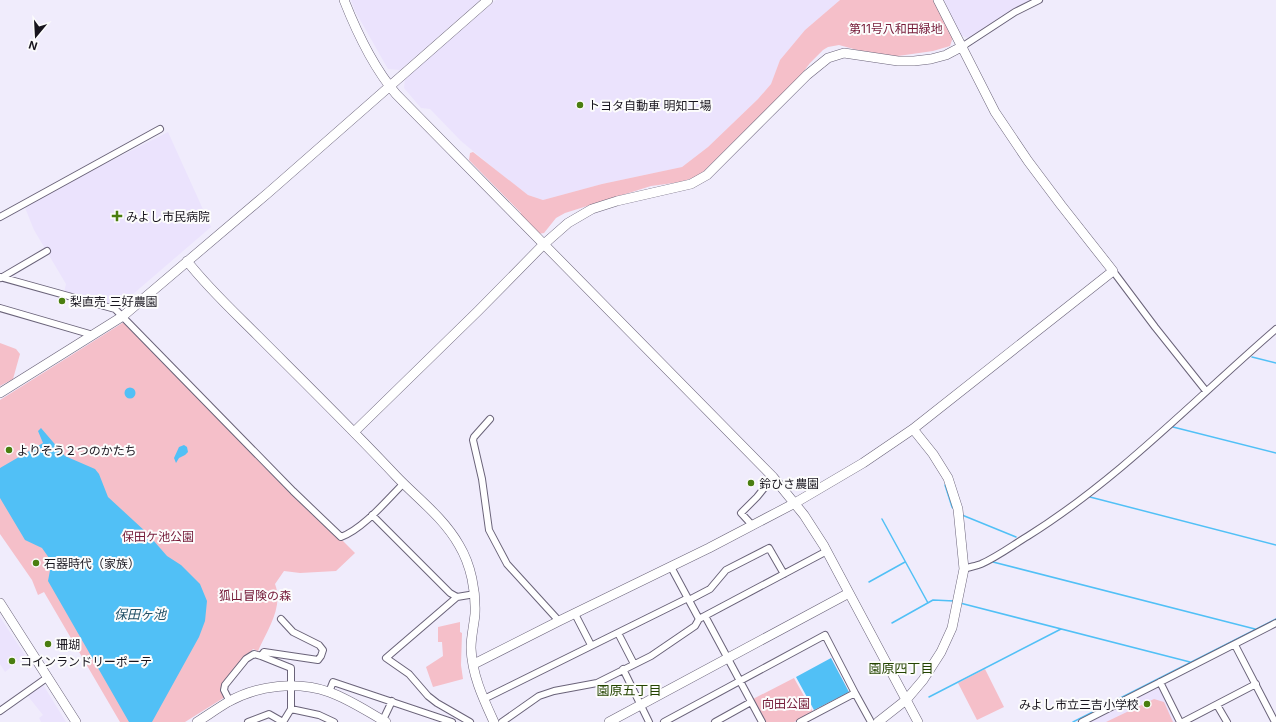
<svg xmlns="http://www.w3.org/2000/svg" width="1276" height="722" font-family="Inter,'Noto Sans JP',sans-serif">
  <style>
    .built { fill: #ebe3fd }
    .green { fill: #f5bfc9 }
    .water { fill: #51c0f6 }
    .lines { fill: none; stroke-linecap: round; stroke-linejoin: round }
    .stream { stroke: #51c0f6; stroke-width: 1.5 }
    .street-casing { stroke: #6a6379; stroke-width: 8 }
    .secondary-casing { stroke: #6a6379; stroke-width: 10 }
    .street { stroke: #fff; stroke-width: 6 }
    .secondary { stroke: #fff; stroke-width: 9 }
    .poi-dot { fill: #4a7e10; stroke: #fcfcfc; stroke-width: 1.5 }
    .labels { text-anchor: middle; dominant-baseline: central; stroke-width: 4; stroke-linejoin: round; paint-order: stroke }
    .park-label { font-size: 12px; fill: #741a38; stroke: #fcfcfc }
    .poi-label { font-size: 12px; fill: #18151e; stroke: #fcfcfc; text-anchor: start }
    .water-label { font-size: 13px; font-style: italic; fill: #225066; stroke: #fcfcfc }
    .neighbourhood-label { font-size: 13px; fill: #244400; stroke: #fcfcfc }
  </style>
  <rect width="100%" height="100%" fill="#f0ecfc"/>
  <!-- built -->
  <path class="built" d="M351 0H480L400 70 388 69 355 11Z
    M496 0H840L805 30 780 60 771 84 758 99 708 147 682 167 602 184 543 200 528 195 497 171 461 141 430 109 421 108 404 88 405 79Z
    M942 0H1031L1010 11 968 38 960 35Z
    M168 132 211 227 118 307 64 292 66 284 34 230 24 205Z
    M0 617 25 655 19 658 20 660 5 672 0 664Z
    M42 683 66 722H41L39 718 43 715 27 695Z
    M1160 687 1178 722H1090Z"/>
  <!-- green -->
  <path class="green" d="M840 0H934L953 37 950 46 933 51 891 57 879 56 839 45 828 47 823 50 810 63 801 75 703 172 695 177 681 182 651 186 565 213 556 218 544 233 538 234 520 214 521 213 469 160 470 153 473 152 528 195 543 200 602 184 682 167 708 147 758 99 771 84 780 60 805 30Z
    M124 322 355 553 336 571 300 573 284 571 275 584C284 607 267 630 258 651L253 649 222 684 225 697 185 722H120L44 592 38 595 32 580 0 534V400Z
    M0 343 16 349 20 354 13 379 0 386Z
    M460 622V632L462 633 461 665 463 679 433 687 426 667 443 656 442 642H438V627Z
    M985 669 1004 707 977 720 958 683Z
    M794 678 813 712 794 722H766L753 699Z
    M1154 699 1164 702 1173 722H1106Z"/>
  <!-- water -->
  <path class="water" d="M124.5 393a5.5 5.5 0 1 1 11 0a5.5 5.5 0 1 1-11 0Z
    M41 428 65 456 95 469 99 474 108 497 146 532 167 556 181 565 200 584 207 601 205 621 199 637 152 722H129L48 581 51 565 49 558 42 548 25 540 0 498V468L43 443 38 431Z
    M184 445 187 447 188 452 185 455 179 458 176 463 174 458 179 447Z
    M831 658 849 692 814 710 796 677Z"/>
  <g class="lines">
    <!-- stream -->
    <path class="stream" d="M1252 357 1276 363
      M1173 427 1276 453
      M945 485 952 507 954 509
      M1090 497 1276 545
      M962 515 1016 537
      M882 519 928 603
      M993 562 1255 629
      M869 582 905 562
      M960 603 1190 662
      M892 623 933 600 954 601
      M929 697 1061 629
      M1073 722 1276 619"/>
    <!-- street casing -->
    <g class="street-casing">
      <path id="street" d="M963 46 1015 12 1039 0
        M0 217 160 129
        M1113 271 1155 327 1206 391
        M0 277 115 309 293 491 341 537C363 529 387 500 403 484
        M1 278 47 251
        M0 308 93 335
        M490 419 474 437 473 440 482 479 489 530 507 564 559 621
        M372 515 450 593 457 597 386 658 409 674 428 696 437 703 470 722
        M752 525 741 513 757 497 773 477
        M671 567 699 619
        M964 569C969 567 976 566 981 564 997 557 1013 545 1028 536 1119 479 1195 399 1276 329
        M457 597 475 594
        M689 600 710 589 726 570 769 548 784 574
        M575 614 591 645
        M705 616 762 722
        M618 633 634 664
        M1235 645 1275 722
        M261 656 291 668V709L283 722
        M623 669 649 722
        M1160 682 1180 722
        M329 692 333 682 452 722
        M484 699 688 598
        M230 702 224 690 225 685 246 659 254 654 261 656 264 652 318 660 321 656 323 650 319 645 293 632 281 619
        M1217 705 1227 722
        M291 709 319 715 334 722
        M0 711 48 677
        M248 722 269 714 283 722
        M382 722 392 701
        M502 722 539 696 554 691 597 683 651 656 695 626 699 619 827 551
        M664 722 825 635 855 693
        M715 722 751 702
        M800 722 855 693 871 722
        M1082 722 1276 623
        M1183 722 1256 684"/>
    </g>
    <!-- secondary casing -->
    <g class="secondary-casing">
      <path id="secondary" d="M344 0C357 33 373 67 396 94L773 477 804 515 824 546 918 722
        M187 261C208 288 234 312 258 336 304 382 351 428 396 476 417 498 443 517 459 545 471 565 476 591 475 614 474 625 471 637 471 648 472 675 483 698 494 722
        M0 393 123 316 268 193 488 0
        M354 432 478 311 543 245 568 223 592 209 617 201 691 184 707 175 807 75 828 58 844 53 898 61H914L931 59 946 55 963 46
        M0 603 76 722
        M474 664 559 621 709 548 795 503 863 463 913 429 1113 271 1061 205 1028 161 995 112 938 0
        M197 722C208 715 218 708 228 702 258 685 297 681 329 692 349 699 368 712 386 722
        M609 722 849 593
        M878 722 906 700 923 680 941 652 952 628 964 569 958 509 948 478 933 454 913 429"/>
    </g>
    <!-- street -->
    <use href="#street" class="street"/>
    <!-- secondary -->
    <use href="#secondary" class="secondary"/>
  </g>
  <!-- markers -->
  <g class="poi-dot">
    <circle cx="580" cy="105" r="4"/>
    <path d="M115 210h4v4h4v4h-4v4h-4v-4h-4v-4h4z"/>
    <circle cx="62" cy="301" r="4"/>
    <circle cx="9" cy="450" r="4"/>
    <circle cx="751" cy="483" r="4"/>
    <circle cx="36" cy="563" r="4"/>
    <circle cx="48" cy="644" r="4"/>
    <circle cx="12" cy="661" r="4"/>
    <circle cx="1147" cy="704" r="4"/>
  </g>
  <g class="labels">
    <!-- park labels -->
    <g class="park-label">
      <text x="896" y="28">第11号八和田緑地</text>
      <text x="158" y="536">保田ケ池公園</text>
      <text x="255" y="595">狐山冒険の森</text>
      <text x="786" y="703">向田公園</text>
    </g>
    <!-- poi labels -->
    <g class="poi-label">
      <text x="588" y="105">トヨタ自動車 明知工場</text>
      <text x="126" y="216">みよし市民病院</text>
      <text x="70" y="301">梨直売 三好農園</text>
      <text x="17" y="450">よりそう２つのかたち</text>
      <text x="759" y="483">鈴ひさ農園</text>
      <text x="44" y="563">石器時代（家族）</text>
      <text x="56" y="644">珊瑚</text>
      <text x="20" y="661">コインランドリーポーテ</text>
      <text x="1139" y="704" text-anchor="end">みよし市立三吉小学校</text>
    </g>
    <!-- water labels -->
    <g class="water-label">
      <text x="140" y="614">保田ヶ池</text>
    </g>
    <!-- neighbourhood labels -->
    <g class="neighbourhood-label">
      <text x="901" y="668">園原四丁目</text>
      <text x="629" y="690">園原五丁目</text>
    </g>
  </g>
  <!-- north arrow -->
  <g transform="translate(36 36) rotate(198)" stroke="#fcfcfc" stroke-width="3" paint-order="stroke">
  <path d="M0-3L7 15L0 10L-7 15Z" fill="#18151e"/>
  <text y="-6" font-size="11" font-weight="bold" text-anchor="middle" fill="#18151e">N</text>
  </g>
</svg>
